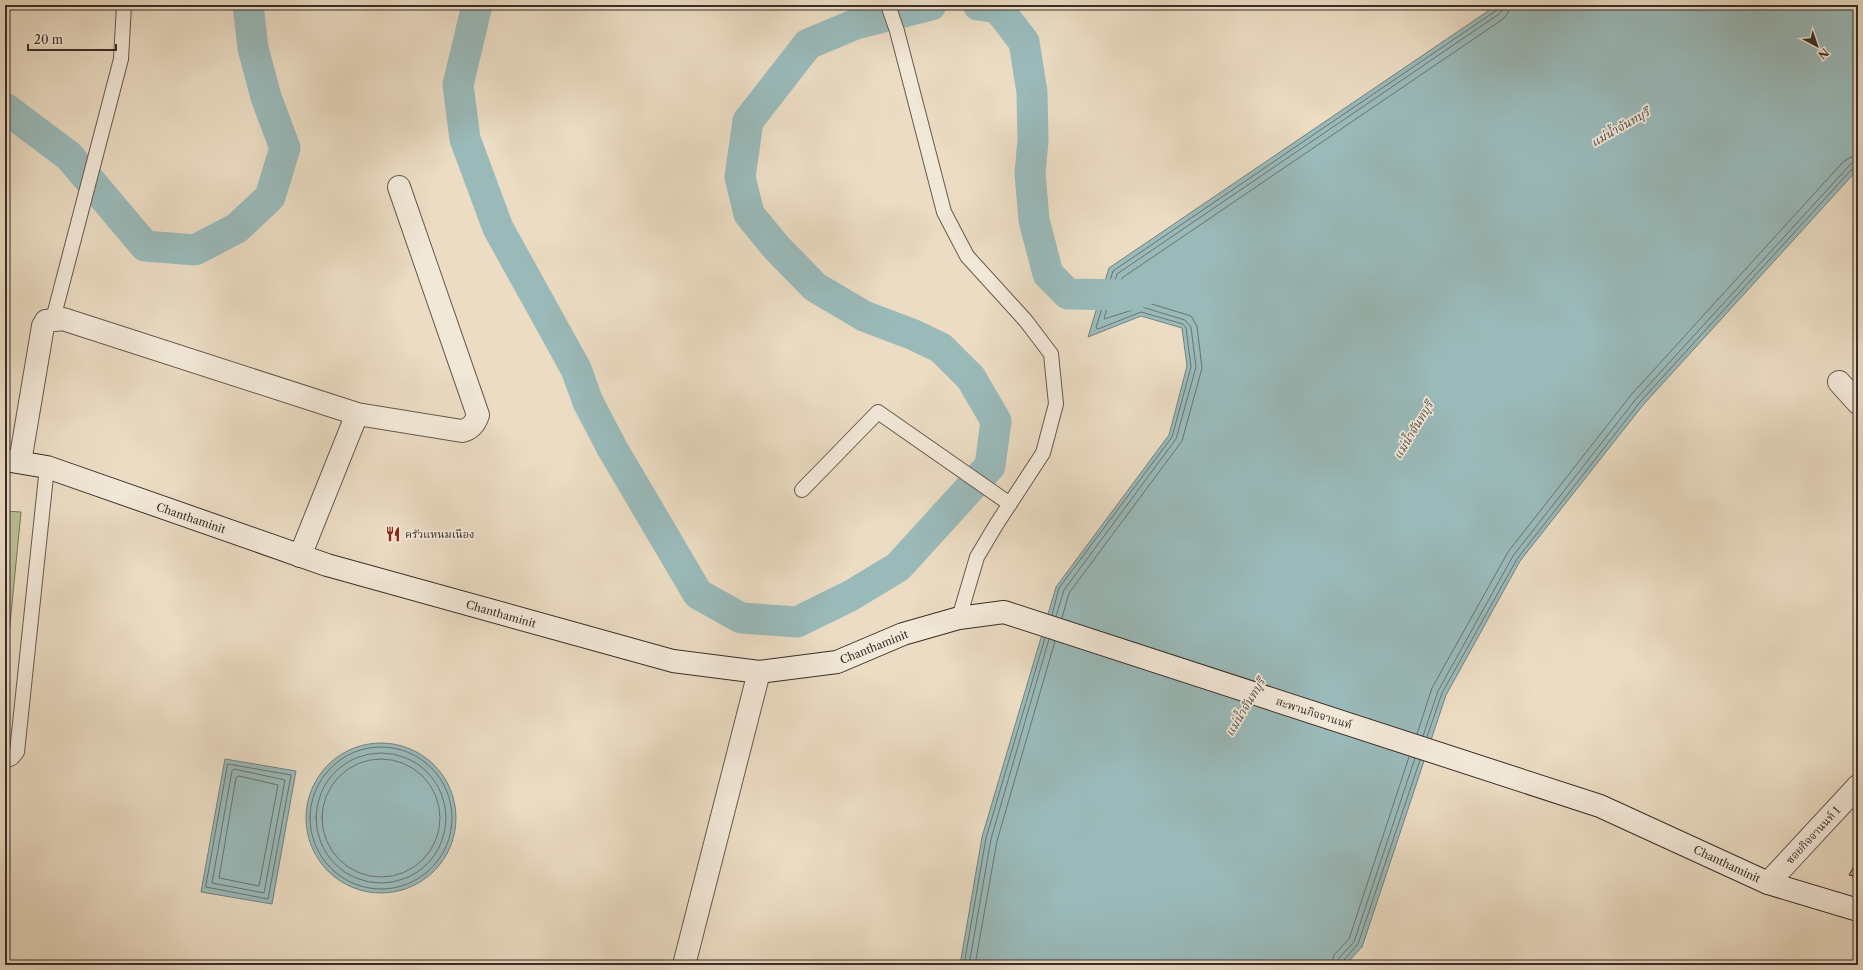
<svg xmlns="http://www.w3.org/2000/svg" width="1863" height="970" font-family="'Libre Caslon Text','Noto Serif Thai',serif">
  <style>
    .green { fill: #b9c093; stroke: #79765e }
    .water { fill: #9ababa; stroke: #738280 }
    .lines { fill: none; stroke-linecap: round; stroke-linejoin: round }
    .shore { stroke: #6a7471; stroke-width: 1 }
    .canal { stroke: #9ababa; stroke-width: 31 }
    .building { fill: #dca88f; stroke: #392d28; filter: url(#shadow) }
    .lane-casing { stroke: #66594f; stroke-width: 16 }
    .street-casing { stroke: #66594f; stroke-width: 24 }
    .secondary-casing { stroke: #392d28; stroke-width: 24 }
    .lane { stroke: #f2e8d8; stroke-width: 14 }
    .street { stroke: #f2e8d8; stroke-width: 22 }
    .secondary { stroke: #f2e8d8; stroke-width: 22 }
    .labels { text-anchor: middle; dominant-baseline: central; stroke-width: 3.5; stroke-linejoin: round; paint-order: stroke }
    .street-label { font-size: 11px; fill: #392d28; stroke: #f2e8d8 }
    .poi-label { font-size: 11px; fill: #392d28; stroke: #f2e8d8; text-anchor: start }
    .water-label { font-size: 12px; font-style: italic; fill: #51504c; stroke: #f2e8d8 }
  </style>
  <defs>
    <filter id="shadow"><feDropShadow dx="3.5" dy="3.5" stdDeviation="1" flood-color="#0004"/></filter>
  </defs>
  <rect width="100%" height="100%" fill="#ebdcc3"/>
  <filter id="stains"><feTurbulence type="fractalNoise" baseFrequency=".005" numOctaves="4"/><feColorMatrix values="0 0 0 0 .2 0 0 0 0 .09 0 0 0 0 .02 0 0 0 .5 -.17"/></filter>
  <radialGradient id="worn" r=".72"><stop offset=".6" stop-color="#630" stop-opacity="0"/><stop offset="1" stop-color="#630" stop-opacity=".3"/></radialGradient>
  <!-- green -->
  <path class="green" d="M5 511 21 512 5 675Z"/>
  <!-- water -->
  <path class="water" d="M1497 5H1858V169L1643 405 1520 561 1446 695 1362 947 1345 965H960L982 837 1056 587 1169 435 1187 366 1182 328 1141 316 1088 337 1109 268Z
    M306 818a75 75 0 1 1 150 0a75 75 0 1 1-150 0Z
    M225 759 296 771 272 904 201 892Z"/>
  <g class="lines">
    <!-- shore -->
    <path class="shore" d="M1052 615 1059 588 1172 437 1191 367 1186 328 1183 324 1141 312 1098 329 1096 328 1113 271 1497 10 1499 5
      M1056 616 1064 590 1176 439 1196 367 1191 327 1185 320 1142 307 1104 319 1117 274 1499 14 1503 10 1504 5
      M1062 618 1069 593 1182 441 1202 368 1197 326 1191 316 1142 301 1113 309 1122 278 1503 19 1508 13 1510 5
      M1417 734 1432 688 1508 552 1631 395 1843 162 1851 157 1858 156
      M1423 736 1438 691 1513 556 1636 399 1848 167 1853 162H1858
      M1427 737 1442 693 1517 559 1640 402 1851 170 1858 167
      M310 818a71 71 0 1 1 142 0a71 71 0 1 1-142 0Z
      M316 818a65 65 0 1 1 130 0a65 65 0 1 1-130 0Z
      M322 818a59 59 0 1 1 118 0a59 59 0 1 1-118 0Z
      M228 764 291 775 268 899 206 887Z
      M234 769 285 780 264 893 212 883 232 771Z
      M239 776 278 785 259 886 219 878 236 778Z
      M964 965 986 838 1045 638
      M969 965 991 839 1049 639
      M975 965 997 841 1055 641
      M1331 965 1334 955 1349 939 1409 757
      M1337 965 1339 958 1354 942 1415 758
      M1342 965 1343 961 1358 944 1420 760"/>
    <!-- canal -->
    <path class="canal" d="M477 5 458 85 465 139 498 228 576 369 588 402 612 448 698 594 741 618 797 622 850 596 898 567 990 466 996 421 971 378 941 348 914 335 864 316 815 287 776 247 749 214 740 177 748 121 808 44 856 24 931 5
      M978 5 998 8 1024 42 1032 92 1033 141 1030 173 1034 220 1048 274 1068 294 1131 295 1142 292
      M5 108 69 156 145 246 195 250 237 228 270 197 285 148 266 97 253 48 248 5"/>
  </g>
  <!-- building -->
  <path class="building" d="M1858 859V877L1849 875Z"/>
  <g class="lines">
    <!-- lane casing -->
    <g class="lane-casing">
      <path id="lane" d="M888 5 897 31 944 212 967 256 1026 321 1051 354 1056 404 1043 453 996 525 977 557 959 618
        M53 319 121 59 124 5
        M802 490 878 412 1010 504
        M5 761 12 758 17 752 47 467"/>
    </g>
    <!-- street casing -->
    <g class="street-casing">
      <path id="street" d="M1839 382 1858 403
        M20 462 43 326 46 321 63 319 357 414 462 431C471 429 475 424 478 415L399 187
        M300 556 357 414
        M1768 883 1858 786
        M684 965 759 672"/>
    </g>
    <!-- secondary casing -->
    <g class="secondary-casing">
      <path id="secondary" d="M5 460 47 467 327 565 673 661 759 672 837 662 903 634 959 618 1004 612 1600 806 1768 883 1858 910"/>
    </g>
    <!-- lane -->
    <use href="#lane" class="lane"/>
    <!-- street -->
    <use href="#street" class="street"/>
    <!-- secondary -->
    <use href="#secondary" class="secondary"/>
  </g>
  <!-- icons -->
  <defs>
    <g id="restaurant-bare" transform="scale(1.2)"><path d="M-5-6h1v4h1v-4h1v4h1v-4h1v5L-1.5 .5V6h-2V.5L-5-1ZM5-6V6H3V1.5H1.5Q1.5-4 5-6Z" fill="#8f2418" stroke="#f2e8d8" stroke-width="2.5" paint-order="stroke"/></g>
  </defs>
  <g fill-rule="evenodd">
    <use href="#restaurant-bare" x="393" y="534"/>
  </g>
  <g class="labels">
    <!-- street labels -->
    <g class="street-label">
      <text transform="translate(191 518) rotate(19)">Chanthaminit</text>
      <text transform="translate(501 614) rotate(16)">Chanthaminit</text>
      <text transform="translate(874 647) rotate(-22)">Chanthaminit</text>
      <text transform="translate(1314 713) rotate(18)">สะพานกิจจานนท์</text>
      <text transform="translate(1813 835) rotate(-47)">ซอยกิจจานนท์ 1</text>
      <text transform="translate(1727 864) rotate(25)">Chanthaminit</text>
    </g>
    <!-- poi labels -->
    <g class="poi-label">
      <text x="405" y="534">ครัวแหนมเนือง</text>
    </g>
    <!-- water labels -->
    <g class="water-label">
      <text transform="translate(1620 127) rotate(-30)">แม่น้ำจันทบุรี</text>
      <text transform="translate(1413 430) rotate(-59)">แม่น้ำจันทบุรี</text>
      <text transform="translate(1245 707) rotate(-59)">แม่น้ำจันทบุรี</text>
    </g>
  </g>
  <!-- margin -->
  <rect width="1863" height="970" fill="none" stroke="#ebdcc3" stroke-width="20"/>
  <rect x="6" y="6" width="1851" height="958" fill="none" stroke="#392d28" stroke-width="2"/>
  <rect x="10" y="10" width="1843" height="950" fill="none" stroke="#392d28"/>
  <!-- north arrow -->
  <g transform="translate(1817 46) rotate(140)" stroke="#f2e8d8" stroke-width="3" paint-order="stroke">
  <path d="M0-3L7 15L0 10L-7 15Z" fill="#392d28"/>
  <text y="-6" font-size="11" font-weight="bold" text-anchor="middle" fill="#392d28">N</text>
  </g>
  <!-- scale -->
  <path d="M28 44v6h88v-6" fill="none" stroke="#392d28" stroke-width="2"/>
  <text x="34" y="44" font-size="12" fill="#392d28" stroke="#f2e8d8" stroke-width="3" paint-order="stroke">20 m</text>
  <rect width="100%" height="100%" filter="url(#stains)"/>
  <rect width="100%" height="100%" fill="url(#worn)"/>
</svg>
